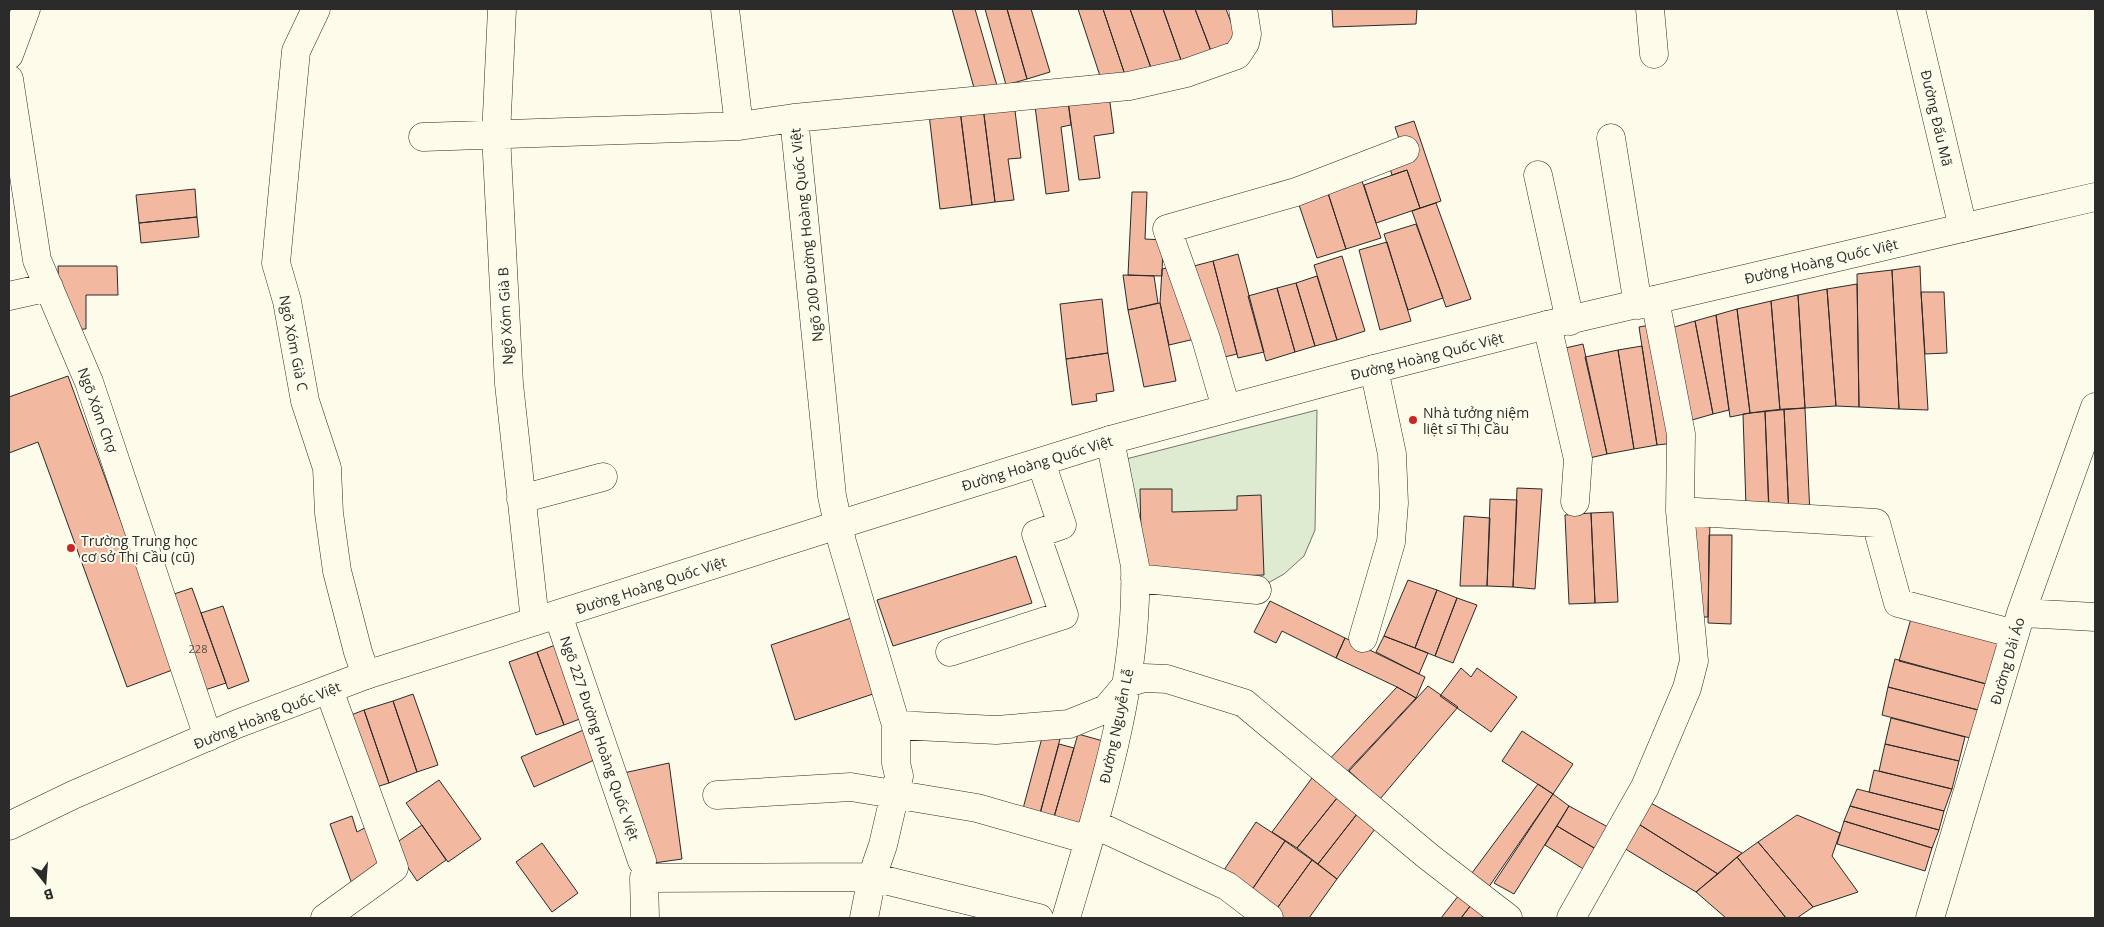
<svg xmlns="http://www.w3.org/2000/svg" width="2104" height="927" font-family="'Open Sans',sans-serif">
  <style>
    .green { fill: #deebd1; stroke: #74746e }
    .building { fill: #f2b8a0; stroke: #2b2b2b }
    .lines { fill: none; stroke-linecap: round; stroke-linejoin: round }
    .minor-casing { stroke: #2b2b2b; stroke-width: 29 }
    .major-casing { stroke: #2b2b2b; stroke-width: 29 }
    .minor { stroke: #fdfbea; stroke-width: 28 }
    .major { stroke: #fdfbea; stroke-width: 28 }
    .poi-dot { fill: #c62828; stroke: #fdfbea; stroke-width: 2 }
    .labels { text-anchor: middle; dominant-baseline: central; stroke-width: 4; stroke-linejoin: round; paint-order: stroke }
    .number-label { font-size: 11px; fill: #5d4e48 }
    .street-label { font-size: 14px; fill: #2b2b2b; stroke: #fdfbea }
    .poi-label { font-size: 14px; fill: #2b2b2b; stroke: #fdfbea; text-anchor: start }
  </style>
  <rect width="100%" height="100%" fill="#fdfbea"/>
  <!-- green -->
  <path class="green" d="M1317 410 1315 530 1304 556 1284 574 1261 587 1148 583 1126 459Z"/>
  <!-- building -->
  <path class="building" d="M952 9H975L998 89 976 95Z
    M985 9H1007L1027 79 1006 85Z
    M1007 9H1031L1050 72 1027 79Z
    M1078 9H1103L1125 75 1102 82Z
    M1103 9H1130L1151 68 1125 75Z
    M1130 9H1163L1181 60 1151 68Z
    M1163 9H1195L1211 51 1181 60Z
    M1195 9H1226L1238 41 1211 51Z
    M1332 9H1417L1416 24 1333 27Z
    M1109 95 1114 133 1094 136 1100 178 1079 180 1068 101Z
    M1068 101 1071 125 1061 127 1069 191 1046 194 1035 106Z
    M1014 103 1021 158 1008 159 1014 200 995 202 983 107Z
    M983 107 995 202 972 205 960 110Z
    M960 110 972 205 940 209 929 114Z
    M1414 121 1441 201 1420 208 1407 170 1392 175 1387 159 1404 153 1395 127Z
    M1407 170 1420 208 1376 223 1364 185Z
    M1360 175 1381 238 1346 249 1326 187Z
    M1326 187 1346 249 1317 258 1296 196Z
    M195 189 197 217 139 223 136 195Z
    M1132 192H1147L1145 239 1163 240 1162 276 1128 275Z
    M1436 203 1471 299 1446 307 1412 211Z
    M197 217 199 237 141 243 139 223Z
    M1416 224 1443 298 1408 310 1384 234Z
    M1387 242 1411 321 1380 330 1359 250Z
    M1238 254 1264 352 1238 358 1213 261Z
    M1342 256 1365 331 1337 340 1314 265Z
    M1213 261 1237 354 1212 360 1190 267Z
    M58 266H117L118 295H86V329L60 330Z
    M1177 266 1199 338 1169 345 1160 303 1162 269Z
    M1920 266 1921 292 1928 410 1899 409 1892 270Z
    M1892 270 1899 409 1859 407 1857 274Z
    M1123 275 1154 276 1158 303 1128 310Z
    M1317 276 1337 340 1315 346 1296 283Z
    M1296 283 1315 346 1295 352 1277 288Z
    M1857 284 1859 407 1836 406 1827 289Z
    M1277 288 1295 352 1266 361 1248 296Z
    M1827 289 1836 406 1805 408 1798 295Z
    M1921 292H1944L1947 353 1925 354Z
    M1798 295 1805 408 1780 410 1771 301Z
    M1102 299 1108 353 1066 359 1060 304Z
    M1771 301 1780 410 1750 413 1737 309Z
    M1160 303 1176 381 1144 387 1128 310Z
    M1737 309 1750 413 1730 417 1716 315Z
    M1716 315 1729 410 1713 414 1695 321Z
    M1695 321 1713 414 1685 422 1664 330Z
    M1655 324 1675 443 1657 445 1639 327Z
    M1583 344 1607 454 1585 459 1561 349Z
    M1642 346 1657 445 1634 449 1618 350Z
    M1618 350 1634 449 1607 454 1585 357Z
    M1108 353 1114 391 1096 394 1097 401 1072 405 1066 359Z
    M68 376 175 669 127 687 38 442 9 453V397Z
    M1805 408 1810 514 1789 515 1784 409Z
    M1784 409 1789 515 1769 516 1765 411Z
    M1765 411 1769 508 1746 507 1743 414Z
    M1517 488 1542 489 1535 589 1513 587Z
    M1140 489H1172V512L1237 510V496L1261 495 1264 575 1142 578Z
    M1490 499 1517 500 1513 587 1487 586Z
    M1613 512 1618 602 1595 603 1591 513Z
    M1591 513 1595 603 1569 604 1565 515Z
    M1464 516 1490 518 1487 586H1460Z
    M1686 517H1710L1708 617H1684Z
    M1709 535H1732L1731 624 1708 623Z
    M1016 556 1032 603 893 646 877 600Z
    M1408 580 1437 590 1415 648 1384 636Z
    M192 588 226 683 199 692 165 597Z
    M1437 590 1457 598 1435 656 1415 648Z
    M1457 598 1477 605 1453 663 1435 656Z
    M1270 601 1345 638 1336 658 1282 631 1276 643 1254 632Z
    M223 606 249 681 228 689 201 613Z
    M1912 615 2003 639 1990 685 1899 661Z
    M854 617 879 692 795 720 771 645Z
    M1384 636 1428 653 1419 674 1376 652Z
    M1345 638 1425 677 1416 698 1397 687 1336 658Z
    M558 644 585 717 564 725 537 652Z
    M537 652 564 725 536 735 509 662Z
    M1895 659 1990 685 1982 711 1888 687Z
    M1461 668 1471 677 1477 668 1517 697 1491 732 1440 696Z
    M1428 686 1458 707 1380 799 1349 771Z
    M1397 687 1416 698 1342 777 1326 763Z
    M1888 687 1982 711 1974 739 1882 715Z
    M413 694 438 765 417 772 393 701Z
    M393 701 417 772 389 783 364 710Z
    M364 710 389 783 370 789 346 717Z
    M1891 718 1965 737 1959 761 1885 744Z
    M588 728 601 757 534 787 521 757Z
    M1522 731 1573 764 1553 794 1502 761Z
    M1043 734 1060 739 1038 821 1021 816Z
    M1078 734 1103 741 1077 832 1052 824Z
    M1059 744 1074 748 1052 824 1038 821Z
    M1885 744 1959 761 1952 789 1879 771Z
    M669 763 682 859 647 864 619 774Z
    M1874 770 1952 789 1944 811 1869 792Z
    M1312 778 1337 798 1297 848 1272 832Z
    M439 780 481 839 448 862 406 803Z
    M1538 784 1553 794 1486 891 1469 877Z
    M1857 789 1944 811 1939 830 1850 806Z
    M1553 794 1569 806 1514 894 1494 883Z
    M1638 796 1742 853 1718 874 1629 818Z
    M1337 798 1357 814 1318 864 1297 848Z
    M1569 806 1619 833 1606 855 1557 826Z
    M1850 806 1939 830 1932 848 1844 821Z
    M1357 814 1375 829 1337 879 1318 864Z
    M1797 815 1840 833 1832 856 1858 892 1813 907 1758 842Z
    M352 816 357 832 372 824 388 866 352 884 330 824Z
    M1629 818 1718 874 1696 892 1619 845Z
    M1844 821 1932 848 1925 871 1837 844Z
    M1256 822 1285 841 1241 906 1210 891Z
    M422 825 446 860 417 881 393 845Z
    M1557 826 1606 855 1593 875 1545 845Z
    M1285 841 1312 860 1270 918 1241 906Z
    M1758 842 1813 907 1797 918H1786L1737 857Z
    M542 843 578 893 552 912 516 862Z
    M1737 857 1786 918H1726L1696 892Z
    M1312 860 1337 879 1309 918H1270Z
    M1459 895 1471 905 1461 918H1441Z
    M1471 905 1484 915 1481 918H1461Z"/>
  <g class="lines">
    <!-- minor casing -->
    <g class="minor-casing">
      <path id="minor" d="M316 9 296 51 276 263 287 301 305 401 327 468 329 513 337 571 358 652 366 675
        M502 9 496 135 509 384 535 621
        M725 9 739 126 794 118 832 496 842 542 896 725V763L899 776 883 845 872 877 864 918
        M1650 9 1654 54
        M1911 9 1963 228
        M9 55 26 9
        M9 79 37 260 89 382 208 737
        M794 118 1129 86 1186 73 1237 55 1245 43 1247 34 1243 9
        M423 137 739 126
        M1611 138 1638 305
        M1538 175 1570 321
        M9 296 49 287
        M1547 325 1578 459 1575 502
        M1226 408 1206 339 1167 229 1296 192 1405 150
        M521 499 603 477
        M1680 511 1876 523 1898 603 2015 634
        M1135 578 1257 590
        M2021 613 2095 617
        M558 615 642 861
        M1363 638 1391 542 1394 503 1392 454 1374 369
        M950 652 1064 615 1036 534 1062 525 1041 462
        M896 725 996 730 1069 724 1106 709 1128 683 1144 678 1167 679 1244 703 1429 857 1508 918
        M717 795 851 787 977 808 1089 840
        M1094 824 1227 886 1269 918
        M325 918 394 868 329 690
        M645 918 644 878 872 877 1039 918
        M1066 918C1099 806 1139 684 1135 566L1110 440
        M1571 918 1645 787 1687 688 1694 661 1680 511 1681 434 1655 300
        M1930 918 2021 613 2095 407"/>
    </g>
    <!-- major casing -->
    <g class="major-casing">
      <path id="major" d="M9 826 73 795 237 724 366 675 838 525 1110 440 1374 369 1547 325 2095 197"/>
    </g>
    <!-- minor -->
    <use href="#minor" class="minor"/>
    <!-- major -->
    <use href="#major" class="major"/>
  </g>
  <!-- markers -->
  <g class="poi-dot">
    <circle cx="1413" cy="420" r="5"/>
    <circle cx="71" cy="548" r="5"/>
  </g>
  <g class="labels">
    <!-- number labels -->
    <g class="number-label">
      <text x="198" y="648">228</text>
    </g>
    <!-- street labels -->
    <g class="street-label">
      <text transform="translate(1937 118) rotate(77)">Đường Đấu Mã</text>
      <text transform="translate(806 235) rotate(-96)">Ngõ 200 Đường Hoàng Quốc Việt</text>
      <text transform="translate(1821 261) rotate(-13)">Đường Hoàng Quốc Việt</text>
      <text transform="translate(505 316) rotate(-93)">Ngõ Xóm Già B</text>
      <text transform="translate(294 343) rotate(79)">Ngõ Xóm Già C</text>
      <text transform="translate(1427 356) rotate(-14)">Đường Hoàng Quốc Việt</text>
      <text transform="translate(98 410) rotate(70)">Ngõ Xóm Chợ</text>
      <text transform="translate(1037 463) rotate(-17)">Đường Hoàng Quốc Việt</text>
      <text transform="translate(651 585) rotate(-18)">Đường Hoàng Quốc Việt</text>
      <text transform="translate(2007 661) rotate(-74)">Đường Dải Áo</text>
      <text transform="translate(267 715) rotate(-22)">Đường Hoàng Quốc Việt</text>
      <text transform="translate(1116 726) rotate(-78)">Đường Nguyễn Lễ</text>
      <text transform="translate(600 738) rotate(71)">Ngõ 227 Đường Hoàng Quốc Việt</text>
    </g>
    <!-- poi labels -->
    <g class="poi-label">
      <text x="1423" y="412">Nhà tưởng niệm<tspan x="1423" dy="16">liệt sĩ Thị Cầu</tspan></text>
      <text x="81" y="540">Trường Trung học<tspan x="81" dy="16">cơ sở Thị Cầu (cũ)</tspan></text>
    </g>
  </g>
  <!-- border -->
  <rect width="2104" height="927" fill="none" stroke="#2b2b2b" stroke-width="20"/>
  <!-- north arrow -->
  <g transform="translate(45 882) rotate(163)" stroke="#fdfbea" stroke-width="4" paint-order="stroke">
  <path d="M0-4L9 19L0 12L-9 19Z" fill="#2b2b2b"/>
  <text y="-8" font-size="14" font-weight="bold" text-anchor="middle" fill="#2b2b2b">B</text>
  </g>
</svg>
